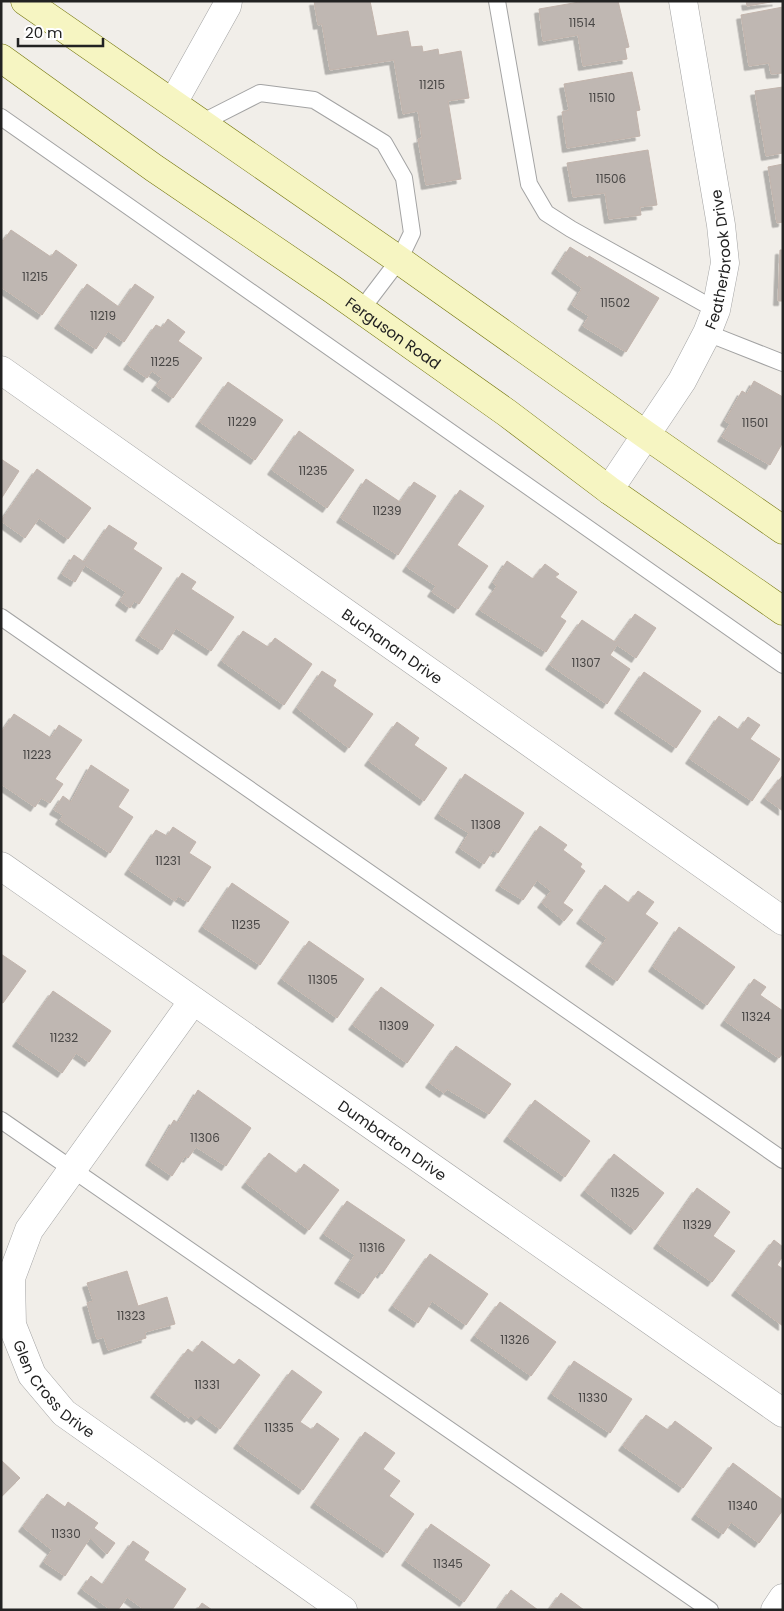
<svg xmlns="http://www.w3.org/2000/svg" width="784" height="1611" font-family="Poppins,sans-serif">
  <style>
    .building { fill: #bfb7b2; stroke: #c2b4ac; filter: url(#shadow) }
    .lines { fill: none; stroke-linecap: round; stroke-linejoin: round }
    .service-casing { stroke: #a3a3a3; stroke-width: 18 }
    .minor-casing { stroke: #a3a3a3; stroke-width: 29 }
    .secondary-casing { stroke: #73750c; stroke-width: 29 }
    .service { stroke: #fff; stroke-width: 16 }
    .minor { stroke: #fff; stroke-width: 28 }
    .secondary { stroke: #f6f5c2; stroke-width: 28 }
    .labels { text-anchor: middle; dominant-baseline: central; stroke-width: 4; stroke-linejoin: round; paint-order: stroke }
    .number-label { font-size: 12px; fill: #494746 }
    .street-label { font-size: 15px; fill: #222; stroke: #fff }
  </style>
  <defs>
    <filter id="shadow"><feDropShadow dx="-4.5" dy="4.5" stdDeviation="0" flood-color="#0004"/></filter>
  </defs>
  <rect width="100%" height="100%" fill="#f1eee9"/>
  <!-- building -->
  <path class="building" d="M314 1H370L377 36 408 31 411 47 422 46 423 52 438 49 439 55 461 51 469 98 448 101 461 179 426 185 418 139 422 138 418 111 403 114 394 60 330 70 322 24 318 25Z
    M585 1H618L629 47 625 48 627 59 583 66 578 35 543 41 539 9Z
    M746 1H777L747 6Z
    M783 7V73L771 74 769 63 749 66 741 15Z
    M632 72 640 110 636 111 640 136 567 148 562 112 569 110 564 84Z
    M783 87V153L766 156 755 91Z
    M648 150 657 205 640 207 641 215 609 219 605 193 573 197 567 163Z
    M783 164V222L777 223 768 167Z
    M11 230 51 257 56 250 77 265 42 315 1 287V244Z
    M570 247 588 258 589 256 659 298 626 352 583 326 589 316 572 305 582 288 556 269Z
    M780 250H783V301H778Z
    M87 284 119 307 135 284 154 297 124 342 108 331 96 349 59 324Z
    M168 319 185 332 178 341 202 358 173 398 156 386 162 378 152 371 147 378 128 365 156 325 162 328Z
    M754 381 783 397V442L770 465 722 437 730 424 725 421 742 391 747 394Z
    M228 382 283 420 255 460 200 422Z
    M299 431 354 470 327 508 272 470Z
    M1 459 19 471 1 499Z
    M37 469 91 508 68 539 39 518 25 538 1 521Z
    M366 479 400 502 414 482 436 496 398 555 341 518Z
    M460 490 484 506 457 545 488 566 458 609 432 592 436 586 407 567Z
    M109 525 137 543 133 549 162 568 139 604 134 601 130 608 120 601 126 592 85 565 75 582 62 574 74 555 84 562Z
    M507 561 533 579 545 564 559 574 555 577 577 592 560 617 566 621 546 652 480 610 497 586 493 583Z
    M182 573 196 582 191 589 234 617 211 651 176 628 162 650 140 636Z
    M635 614 656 628 636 658 617 645 610 655 630 669 607 704 550 665 582 620 615 642Z
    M243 631 268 647 275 638 312 664 284 705 222 661Z
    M322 671 336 680 333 686 373 714 349 748 297 708Z
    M644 672 701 711 676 748 619 709Z
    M14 714 51 738 59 725 82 740 55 779 63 784 50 803 41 798 35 807 1 784V733Z
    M719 716 739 730 748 717 760 725 750 739 780 759 752 801 690 759Z
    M397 722 419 738 414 745 447 768 424 801 369 761Z
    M91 765 129 790 118 807 133 817 110 853 60 820 63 815 54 810 63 796 71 802Z
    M465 774 524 813 498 853 493 850 484 864 460 848 469 833 439 814Z
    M783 775V811L765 798Z
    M540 826 567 845 563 850 582 864 580 867 585 871 563 903 573 910 564 921 542 903 551 891 537 880 523 900 500 886Z
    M173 827 196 842 189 853 211 867 188 902 178 896 175 901 129 870 156 830 167 836Z
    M232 883 289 922 260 965 203 927Z
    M605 885 629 903 638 891 654 902 645 914 658 923 617 981 590 962 607 938 581 919Z
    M679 927 735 967 707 1005 653 967Z
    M309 941 364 979 337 1018 282 979Z
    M1 954 26 971 3 1003 1 1002Z
    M754 979 766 987 760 995 783 1011V1053L779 1058 725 1021Z
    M381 987 434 1025 407 1063 353 1025Z
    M53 991 111 1031 89 1062 76 1053 62 1073 17 1042Z
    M456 1046 511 1084 489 1114 447 1089 444 1093 430 1083Z
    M198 1090 251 1128 226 1166 196 1147 188 1158 185 1156 172 1176 150 1161 174 1120 178 1123Z
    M535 1100 590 1141 565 1177 508 1137Z
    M269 1153 297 1174 304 1164 339 1190 309 1230 246 1183Z
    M614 1154 664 1193 635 1230 585 1191Z
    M697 1188 730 1212 713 1236 735 1251 712 1282 658 1244Z
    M347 1201 405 1240 382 1274 379 1271 363 1294 339 1279 355 1255 324 1234Z
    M774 1240 783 1247V1256L777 1265 783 1269V1326L736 1291Z
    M430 1254 488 1294 466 1325 432 1301 418 1323 393 1306Z
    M127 1271 138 1306 167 1297 175 1324 145 1332 146 1338 108 1350 104 1337 97 1339 87 1303 93 1301 87 1283Z
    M500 1302 556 1342 531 1376 475 1336Z
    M202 1341 234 1365 239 1359 260 1375 220 1429 201 1415 196 1420 191 1416 189 1418 155 1393 188 1349 193 1353Z
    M574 1361 632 1399 610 1433 552 1394Z
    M292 1370 322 1392 300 1422 312 1430 317 1423 339 1439 303 1490 238 1444Z
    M646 1415 668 1430 675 1421 712 1448 683 1488 623 1446Z
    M365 1432 395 1453 383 1469 400 1481 389 1496 414 1514 387 1553 315 1503Z
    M1 1460 20 1478 1 1497Z
    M733 1463 783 1500V1510L759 1543 731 1522 723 1534 696 1515Z
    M47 1494 65 1507 68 1502 98 1523 94 1528 115 1543 107 1554 90 1538 65 1576 44 1562 52 1550 23 1527Z
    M431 1524 490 1565 464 1602 406 1561Z
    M133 1541 149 1552 144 1560 186 1589 172 1610H145L127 1597 118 1610H111L82 1589 91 1576 103 1585Z
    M511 1590 538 1610H497Z
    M561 1593 584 1610H549Z
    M202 1603 212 1610H197Z"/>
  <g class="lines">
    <!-- service casing -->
    <g class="service-casing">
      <path id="service" d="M497 1 529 184 546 213 571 229 716 310
        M1 117 783 665
        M201 123 260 93 314 100 384 143 404 178 412 233 399 260 361 310
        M707 333 783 363
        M1 617 783 1160
        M1 1120 710 1610"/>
    </g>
    <!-- minor casing -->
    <g class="minor-casing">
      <g id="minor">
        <path d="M173 103 227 6 228 1"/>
        <path id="s1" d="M1 370 783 921"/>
        <path id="s2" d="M609 490 682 381 707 333 716 310 725 263 721 225 683 1"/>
        <path id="s3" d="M1 866 783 1413"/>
        <path id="s4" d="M193 1001 29 1230 11 1278 12 1325 32 1375 64 1413 343 1610"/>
        <path d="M775 1610 783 1598"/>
      </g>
    </g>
    <!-- secondary casing -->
    <g class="secondary-casing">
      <g id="secondary">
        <path d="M25 1 399 260 646 435 783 530"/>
        <path id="s5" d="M1 58 154 168 332 289 507 413 609 490 783 611"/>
      </g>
    </g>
    <!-- service -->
    <use href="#service" class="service"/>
    <!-- minor -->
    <use href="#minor" class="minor"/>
    <!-- secondary -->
    <use href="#secondary" class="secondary"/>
  </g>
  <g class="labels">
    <!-- number labels -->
    <g class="number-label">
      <text x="582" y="22">11514</text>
      <text x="432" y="84">11215</text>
      <text x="602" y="97">11510</text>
      <text x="611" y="178">11506</text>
      <text x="35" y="276">11215</text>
      <text x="615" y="302">11502</text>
      <text x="103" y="315">11219</text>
      <text x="165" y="361">11225</text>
      <text x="242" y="421">11229</text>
      <text x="755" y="422">11501</text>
      <text x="313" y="470">11235</text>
      <text x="387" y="510">11239</text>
      <text x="586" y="662">11307</text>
      <text x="37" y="754">11223</text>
      <text x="486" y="824">11308</text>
      <text x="168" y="860">11231</text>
      <text x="246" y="924">11235</text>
      <text x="323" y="979">11305</text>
      <text x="756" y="1016">11324</text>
      <text x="394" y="1025">11309</text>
      <text x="64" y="1037">11232</text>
      <text x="205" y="1137">11306</text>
      <text x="625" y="1192">11325</text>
      <text x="697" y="1224">11329</text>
      <text x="372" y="1247">11316</text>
      <text x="131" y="1315">11323</text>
      <text x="515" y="1339">11326</text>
      <text x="207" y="1384">11331</text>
      <text x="593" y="1397">11330</text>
      <text x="279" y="1427">11335</text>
      <text x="743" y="1505">11340</text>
      <text x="66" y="1533">11330</text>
      <text x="448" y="1563">11345</text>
    </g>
    <!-- street labels -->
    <g class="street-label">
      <text stroke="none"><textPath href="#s2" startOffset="261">Featherbrook Drive</textPath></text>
      <text stroke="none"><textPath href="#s5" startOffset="479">Ferguson Road</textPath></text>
      <text stroke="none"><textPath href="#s1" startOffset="479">Buchanan Drive</textPath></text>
      <text stroke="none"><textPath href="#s3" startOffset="478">Dumbarton Drive</textPath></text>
      <text stroke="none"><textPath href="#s4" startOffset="458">Glen Cross Drive</textPath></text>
    </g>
  </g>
  <!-- border -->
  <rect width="784" height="1611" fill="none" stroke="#222222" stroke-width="5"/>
  <!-- scale -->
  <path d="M18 38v8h85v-8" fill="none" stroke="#222222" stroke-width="2.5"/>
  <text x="25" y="38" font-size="15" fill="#222222" stroke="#ffffff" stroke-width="4" paint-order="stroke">20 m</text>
</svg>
